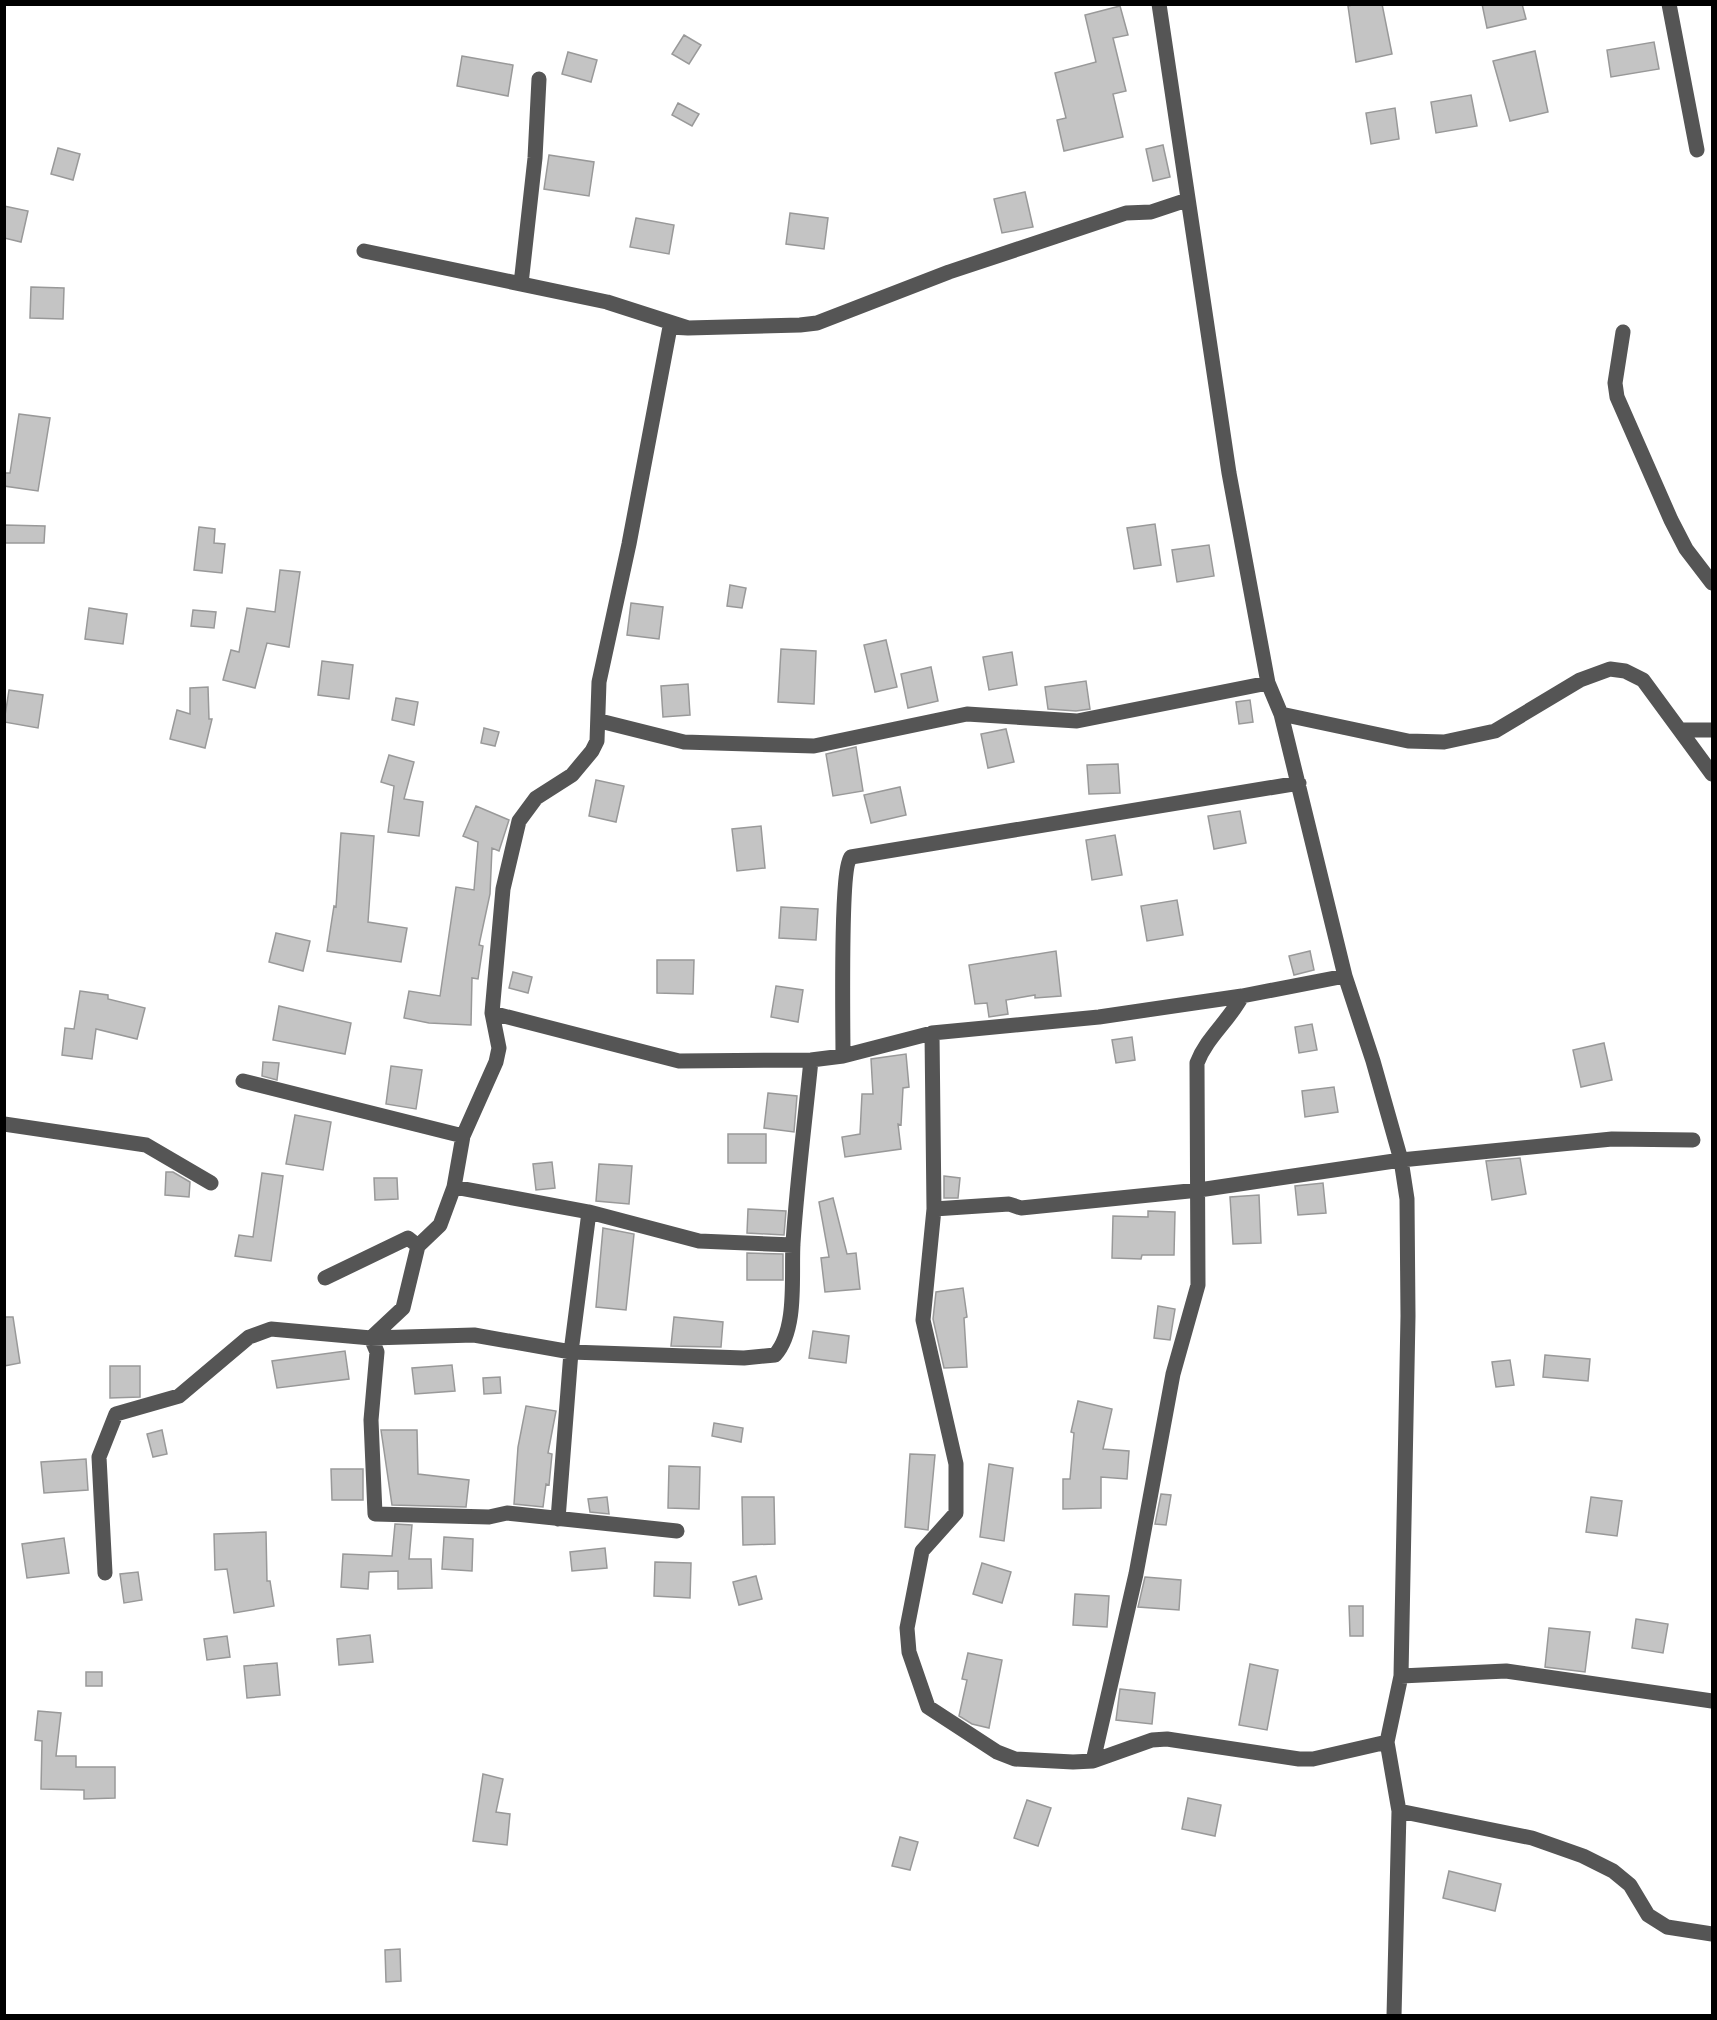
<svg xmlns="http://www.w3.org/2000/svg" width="1717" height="2020" font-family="Rubik,sans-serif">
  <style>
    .building { fill: #c4c4c4; stroke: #999; stroke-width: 1.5 }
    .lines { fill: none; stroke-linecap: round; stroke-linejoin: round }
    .minor { stroke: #555; stroke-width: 15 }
  </style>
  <rect width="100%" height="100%" fill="#fff"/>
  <!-- building -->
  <path class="building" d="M1357 4H1382L1392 54 1356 62 1348 6Z
    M1482 4H1522L1526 19 1487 28Z
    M1120 6 1128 35 1113 38 1126 91 1113 94 1123 137 1064 151 1057 120 1066 118 1055 73 1096 62 1085 15Z
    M684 35 701 45 689 64 672 54Z
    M1654 42 1659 69 1611 77 1607 50Z
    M1535 51 1548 112 1510 121 1493 61Z
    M568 52 597 60 591 82 562 74Z
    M462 56 513 65 508 96 457 86Z
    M1471 95 1477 126 1436 133 1431 102Z
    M678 103 699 114 692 126 672 115Z
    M1395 108 1399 139 1371 144 1366 113Z
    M1163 145 1170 177 1153 181 1146 149Z
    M58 148 80 154 73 180 51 174Z
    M549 155 594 162 589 196 544 189Z
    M1025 192 1033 227 1002 233 994 199Z
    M4 206 28 211 21 242 4 238Z
    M790 213 828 218 824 249 786 244Z
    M636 218 674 225 669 254 630 247Z
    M31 287 64 288 63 319 30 318Z
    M19 414 50 418 38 491 4 486V473H10Z
    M1155 524 1161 565 1134 569 1127 528Z
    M4 525 45 526 44 543H4Z
    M199 527 215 529 214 543 225 544 222 573 194 570Z
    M1209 545 1214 576 1177 582 1172 550Z
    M280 570 300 572 289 647 267 643 255 688 223 680 231 650 239 652 247 608 275 612Z
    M730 585 746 588 742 608 727 606Z
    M631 603 663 607 659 639 627 635Z
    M89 608 127 614 123 644 85 639Z
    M193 610 216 612 214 628 191 626Z
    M886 640 897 687 875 692 864 645Z
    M781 649 816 651 814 704 778 702Z
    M1012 652 1017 685 989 690 983 657Z
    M322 661 353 665 349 699 318 695Z
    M931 667 938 701 908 708 901 674Z
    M1086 681 1090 709 1076 711 1048 709 1045 687Z
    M688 684 690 715 663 717 661 686Z
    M208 687 209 719H212L205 748 170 739 177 710 190 714V688Z
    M9 690 43 695 38 728 4 722Z
    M396 698 418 702 414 725 392 720Z
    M1250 700 1253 722 1239 724 1236 702Z
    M484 728 499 732 495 746 481 743Z
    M1006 729 1014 762 988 768 981 734Z
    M856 747 863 791 833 796 826 754Z
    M389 755 414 762 404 799 423 802 419 836 388 832 394 786 381 782Z
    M1118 764 1120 793 1089 794 1087 765Z
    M596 780 624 786 616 822 589 816Z
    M900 787 906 815 871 823 864 795Z
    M476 806 509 820 499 851 492 848 490 894 479 945 483 946 478 979 472 978 471 1025 429 1023 404 1018 409 991 440 996 456 887 474 890 478 842 463 836Z
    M1240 811 1246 843 1214 849 1208 816Z
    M761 826 765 868 737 871 732 829Z
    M341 833 374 836 368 922 407 928 401 962 327 951 334 906 336 907Z
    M1115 835 1122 875 1092 880 1086 840Z
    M1177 900 1183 935 1147 941 1141 906Z
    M781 907 818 909 816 940 779 938Z
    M276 933 310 941 303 971 269 962Z
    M1056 951 1061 996 1035 998V995L1006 1000 1008 1014 989 1017 987 1003 975 1004 969 965Z
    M1310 951 1314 970 1294 975 1289 956Z
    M657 960H694L693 994 657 993Z
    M513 972 532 977 528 993 509 988Z
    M776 986 803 990 798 1022 771 1017Z
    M80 991 108 995V999L145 1008 137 1039 96 1029 92 1059 62 1055 65 1028 74 1029Z
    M279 1006 351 1023 345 1054 273 1040Z
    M1312 1024 1317 1050 1299 1053 1295 1027Z
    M1132 1037 1135 1060 1116 1063 1112 1040Z
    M1604 1043 1612 1080 1581 1087 1573 1050Z
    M906 1054 909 1087 903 1088 901 1125 898 1124 901 1149 845 1157 842 1137 860 1134 862 1094H873L871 1059Z
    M263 1062 279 1063 277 1080 262 1076Z
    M391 1066 422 1070 416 1109 386 1104Z
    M1334 1087 1338 1112 1305 1117 1302 1091Z
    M768 1093 797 1096 794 1132 764 1128Z
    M295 1115 331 1122 323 1170 286 1164Z
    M728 1134H766V1163H728Z
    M1520 1158 1526 1194 1492 1200 1486 1161Z
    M552 1162 555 1188 536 1190 533 1164Z
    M599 1164 632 1166 629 1204 596 1201Z
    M166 1172H173L190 1182 189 1197 165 1195Z
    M262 1173 283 1176 271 1261 235 1256 239 1235 253 1237Z
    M944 1176 960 1178 958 1198H944Z
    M374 1178H397L398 1199 375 1200Z
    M1323 1183 1326 1213 1298 1215 1295 1186Z
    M1259 1195 1261 1243 1233 1244 1230 1197Z
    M833 1198 847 1254 856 1253 860 1289 825 1292 821 1258 829 1257 819 1202Z
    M748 1209 786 1211 784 1235 747 1233Z
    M1148 1211 1175 1212 1174 1255H1142L1141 1259 1112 1258 1113 1216 1148 1217Z
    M603 1228 634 1234 626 1310 596 1307Z
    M747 1253 783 1254V1280H747Z
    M963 1288 967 1317 964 1318 967 1367 944 1368 933 1319 936 1292Z
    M1158 1306 1175 1309 1170 1340 1154 1338Z
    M4 1317H13L20 1363 4 1366Z
    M674 1317 723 1322 721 1347 671 1346Z
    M813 1331 849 1336 846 1363 809 1358Z
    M345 1351 349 1379 277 1388 272 1361Z
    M1545 1355 1590 1359 1588 1381 1543 1377Z
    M1510 1360 1514 1385 1496 1387 1492 1362Z
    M452 1365 455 1391 415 1394 412 1368Z
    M110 1366H140V1397L110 1398Z
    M500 1377 501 1393 484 1394 483 1378Z
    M1078 1401 1112 1409 1103 1449 1129 1451 1127 1479 1101 1477V1508L1063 1509V1479H1070L1074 1433 1071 1432Z
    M526 1406 556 1411 548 1453 552 1454 549 1485 546 1484 543 1507 514 1504 518 1447Z
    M714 1423 743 1428 741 1442 712 1436Z
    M162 1430 167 1454 153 1457 147 1434Z
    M381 1430H417L418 1474 469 1480 466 1507 392 1505Z
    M910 1454 935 1455 928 1530 905 1527Z
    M86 1459 88 1490 44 1493 41 1462Z
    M989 1464 1013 1468 1004 1541 980 1537Z
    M669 1466 700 1467 699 1509 668 1508Z
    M331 1469H363V1500H332Z
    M1161 1494 1171 1495 1166 1525 1155 1524Z
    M607 1497 609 1514 590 1512 588 1499Z
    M742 1497H774L775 1544 743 1545Z
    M1591 1497 1622 1501 1617 1536 1586 1532Z
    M395 1524 412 1525 409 1559H431L432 1588 398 1589V1571L369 1572 368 1589 341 1587 343 1554 392 1556Z
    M266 1532 267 1581H270L274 1606 234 1613 227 1569 215 1570 214 1534Z
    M444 1537 473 1539 472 1571 442 1569Z
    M64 1538 69 1573 27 1578 22 1544Z
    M605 1548 607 1568 572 1571 570 1552Z
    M655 1562 691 1563 690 1598 654 1596Z
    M982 1563 1011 1572 1002 1603 973 1594Z
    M138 1572 142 1600 124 1603 120 1574Z
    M756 1576 762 1599 739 1605 733 1582Z
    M1145 1577 1181 1580 1179 1610 1138 1607Z
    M1075 1594 1109 1596 1107 1627 1073 1625Z
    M1349 1606H1363V1636H1350Z
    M1636 1619 1668 1624 1663 1653 1632 1648Z
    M1549 1628 1590 1632 1585 1672 1545 1667Z
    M370 1635 373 1662 339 1665 337 1639Z
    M227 1636 230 1657 207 1660 204 1639Z
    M968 1653 1002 1660 989 1728 972 1724 959 1716 967 1680 962 1679Z
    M277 1663 280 1695 247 1698 244 1666Z
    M1250 1664 1278 1670 1267 1730 1239 1725Z
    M86 1672H102V1686H86Z
    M1120 1689 1155 1693 1152 1724 1116 1720Z
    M38 1711 61 1713 56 1756H76V1767H115V1798L84 1799V1790L41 1789 42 1741 35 1740Z
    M483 1774 503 1779 496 1812 510 1814 507 1845 473 1841Z
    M1188 1798 1221 1805 1215 1836 1182 1829Z
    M1027 1800 1051 1808 1038 1846 1014 1838Z
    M900 1837 918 1842 910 1870 892 1866Z
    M1449 1871 1501 1884 1495 1911 1443 1898Z
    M400 1949 401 1981 386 1982 385 1950Z"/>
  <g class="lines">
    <!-- minor -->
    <path class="minor" d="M1159 4 1229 473 1268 683 1281 714 1345 976 1373 1061 1401 1160 1407 1199 1408 1316 1401 1676 1387 1742 1399 1811 1394 2016
      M1669 4 1697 150
      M364 251 607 302 688 328 800 325 817 323 949 272 1126 213 1151 212 1187 200
      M521 284 535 158 539 79
      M1623 332 1615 383 1617 397 1671 520 1686 549 1712 583
      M1281 714 1408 741 1444 742 1495 731 1580 680 1610 669 1625 671 1643 680 1712 774
      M600 721 684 742 814 746 967 714 1077 721 1268 683
      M1680 730H1712
      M492 1013 679 1061 811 1060 843 1056C843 1028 840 868 851 857L1299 783
      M932 1033 934 1209 923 1320 956 1464V1513L922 1551 907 1628 909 1652 928 1707 997 1752 1015 1759 1073 1762 1093 1761 1152 1740 1167 1739 1299 1759H1313L1387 1742
      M843 1056 932 1033 1099 1017 1242 996 1345 976
      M243 1081 463 1136
      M4 1124 146 1145 211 1183
      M454 1187 589 1212 699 1241 793 1245
      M934 1209 1009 1204 1021 1208 1199 1190 1401 1160 1612 1139 1693 1140
      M325 1278 408 1238 418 1246
      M558 1519 571 1352 589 1212
      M677 1531 507 1513 489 1517 375 1514 371 1420 377 1352 371 1338 403 1308 418 1246 440 1225 454 1187 463 1136 496 1062 499 1048 492 1013 503 889 519 821 536 798 572 775 592 751 597 741 599 682 629 544 670 327 688 328
      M105 1573 99 1457 116 1414 179 1396 249 1337 271 1329 371 1338 474 1335 571 1352 744 1358 775 1355C798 1329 791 1275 793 1243 797 1182 805 1121 811 1060
      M1401 1676 1506 1671 1712 1701
      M1093 1761 1136 1574 1173 1374 1198 1285 1197 1063C1207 1037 1229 1021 1242 996
      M1399 1811 1532 1838 1583 1856 1613 1871 1630 1885 1648 1915 1667 1927 1712 1934"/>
  </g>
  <!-- border -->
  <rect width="1717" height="2020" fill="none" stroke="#000000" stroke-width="12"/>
</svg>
